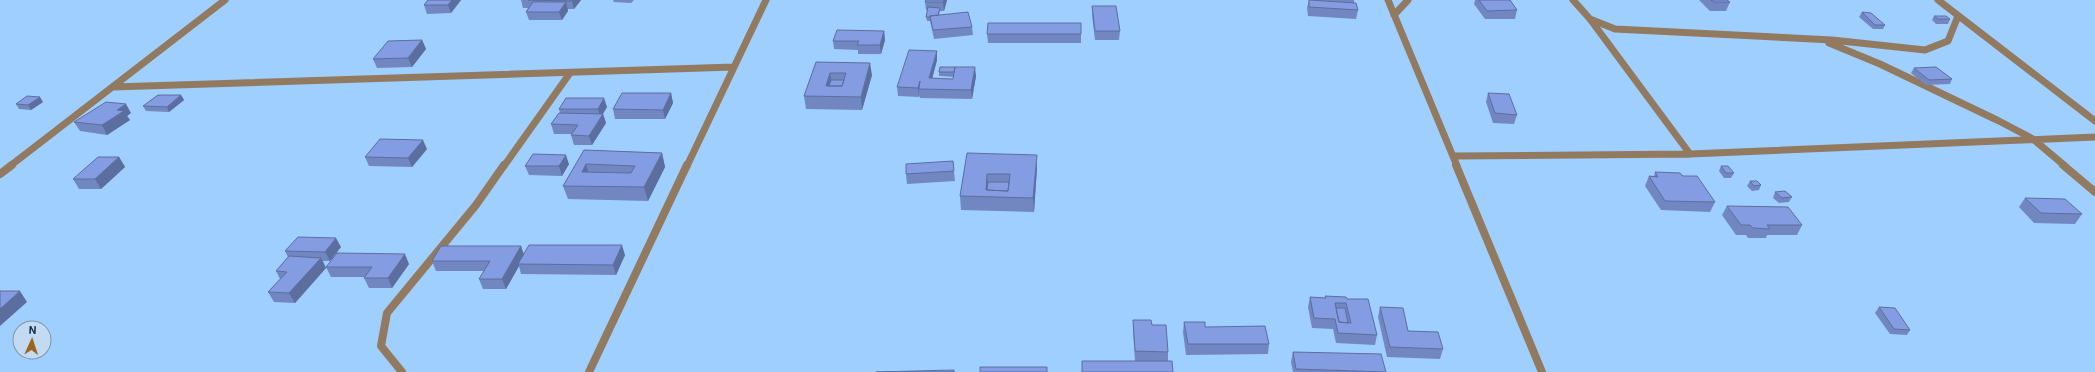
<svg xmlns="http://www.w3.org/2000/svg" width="2095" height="372" font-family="Roboto,sans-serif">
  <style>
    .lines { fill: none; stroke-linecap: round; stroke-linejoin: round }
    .street-far1 { stroke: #927a60; stroke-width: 7 }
    .street { stroke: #927a60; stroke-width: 8 }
    .wall { fill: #7287c2 }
    .shaded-wall { fill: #5c6e9e }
    .building { fill: #849de2; stroke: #5c6e9e; fill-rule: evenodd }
  </style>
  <rect width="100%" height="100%" fill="#9fcfff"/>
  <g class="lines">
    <!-- street-far1 -->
    <path class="street-far1" d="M1388 0 1457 166
      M1573 0 1590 19 1690 154
      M1938 0 2095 121
      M1394 15 1408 0
      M1590 19 1615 29 1832 40 1925 50 1948 41 1958 16
      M1829 43 1880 64 1999 121 2033 139 2065 166
      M113 87 734 67
      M1454 156 1690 154 2095 137
      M10 166 225 0
      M504 166 570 73
      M687 166 766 0"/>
    <!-- street -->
    <path class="street" d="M1456 165 1542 372
      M2063 165 2095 192
      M0 174 12 165
      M402 372 381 346 387 313 476 205 504 165
      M589 372 687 165"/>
  </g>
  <!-- wall -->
  <path class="wall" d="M428 0H461L451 13 427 14 424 5Z
    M521 0H581L574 9H568V11L562 20H529L526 12 528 8H523Z
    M613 0H634L631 3 614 2Z
    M926 0H947L944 11H940L939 15 972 27 973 35 934 39 930 21H927L926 17 928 10H926L925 2Z
    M1309 0H1354V3L1358 10 1356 19 1308 16 1307 8Z
    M1475 0H1510L1517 10 1515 19H1485L1474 4Z
    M1699 0H1727L1730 2 1726 11H1710Z
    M1092 6 1120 31 1119 40H1095L1092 15Z
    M1862 12 1885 25 1883 29H1873L1859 17Z
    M1934 16 1950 19 1948 24H1936L1932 20Z
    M884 31 885 40 881 54H858V50L834 49 833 41Z
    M987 34H1081V43H988Z
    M422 40 426 49 412 67 377 68 373 59Z
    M937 60 932 78 953 79 954 77 939 76V72L940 67 976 76 972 99 920 98 919 95V97L898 96 897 87Z
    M816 62 872 75 862 110 806 109 804 96Z
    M1914 68 1952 79 1950 84 1926 85 1911 73Z
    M671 93 673 103 665 119H615L613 109Z
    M1488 93 1517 115 1514 124 1493 123 1486 102Z
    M181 95 184 100 169 112 146 111 143 106Z
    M43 102 31 110 19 109 16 104Z
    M607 107 603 114 606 123 592 145H574L571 135V134H554L551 124 560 113 559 109Z
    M131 113 127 116 130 120 107 135 80 131 74 122Z
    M427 149 412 167 369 166 365 157Z
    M584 150 662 153 665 167 648 201 568 199 563 186Z
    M967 153 1037 168 1034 212 961 210 960 196Z
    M119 157 125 167 101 189H79L73 179Z
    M953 161 955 181 907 184 906 174Z
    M569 164 562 176 529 175 525 166Z
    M1721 166 1734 173 1731 178H1724L1719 171Z
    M1655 172 1683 176 1715 202 1710 212 1661 210 1645 186 1649 176H1654Z
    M1750 181 1761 185 1759 190 1752 191 1747 186Z
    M1775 192 1792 197 1789 202 1779 203 1773 198Z
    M2025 198 2082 214 2075 224 2034 223 2019 207Z
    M1727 206 1802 225 1797 235H1767L1766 238H1748L1746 235H1736L1722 215Z
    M521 246 524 254 625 255 616 275 521 274 519 266 506 289H483L479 279 484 271H436L432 261Z
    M341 247 330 261H323L326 268 295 303 274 302 268 292 280 279 276 271 288 257 285 251Z
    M409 264 392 288H369L364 278 365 277H331L326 267Z
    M1325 296 1347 299 1377 335 1375 345 1336 343 1333 329 1312 328 1308 307 1310 297 1325 298Z
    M1380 307 1408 331 1443 349 1440 359 1387 357 1378 317Z
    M1879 307 1910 330 1907 335 1890 334 1875 313Z
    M1133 320 1168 352V361L1173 372H1082V361H1135L1133 330Z
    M1184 322 1205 327 1269 344 1268 354 1186 355 1183 332Z
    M1293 352 1386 372H1293L1291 362Z"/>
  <!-- shaded-wall -->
  <path class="shaded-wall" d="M452 0H461L451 13 448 5Z
    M572 0H581L574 9 572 1Z
    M944 0H947L944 11 943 2Z
    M566 2 568 11 562 20 559 12Z
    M884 31 885 40 881 54 880 45Z
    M422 40 426 49 412 67 408 58Z
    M937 51V60L930 87 929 78Z
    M870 63 872 75 862 110 861 97Z
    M975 67 976 76 972 99 971 90Z
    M830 73 832 85 829 94 826 86Z
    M920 81 919 89V97L918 88Z
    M671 93 673 103 665 119 663 110Z
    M181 95 184 100 169 112 167 107Z
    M40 97 43 102 31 110 28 105Z
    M604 98 607 107 600 118 598 109Z
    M126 104 131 113 127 116 130 120 107 135 102 125 117 110Z
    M603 114 606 123 592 145 589 136Z
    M423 140 427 149 412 167 408 158Z
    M662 153 665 167 648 201 644 187Z
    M566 155 569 164 562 176 559 166Z
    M1037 155V168L1034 212 1033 198Z
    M119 157 125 167 101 189 95 179Z
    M586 164 590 178 582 172Z
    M987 174 988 187 987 197 986 190Z
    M336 238 341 247 330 261 325 252Z
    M622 245 625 255 616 275 613 265Z
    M521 246 524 256 518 264 519 266 506 289 502 279Z
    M405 254 409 264 392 288 388 278Z
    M321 258 326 268 295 303 289 293Z
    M20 291 27 302 0 326V309Z"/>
  <!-- building -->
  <path class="building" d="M428 0H452L448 5H424Z
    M528 0H572V1Z
    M926 0H944L943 2H925Z
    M1309 0 1356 3 1358 10 1309 7Z
    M1479 0H1510L1517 10 1487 11Z
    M1711 0H1727L1730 2H1714Z
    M533 2H566L559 12H526Z
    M1092 6H1116L1120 31H1095Z
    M928 7 940 8 938 15 930 16V17H926Z
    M968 12 972 27 933 30 930 16Z
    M1862 12 1871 13 1885 25H1875Z
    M1934 16H1946L1950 19H1938Z
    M988 23H1081V34H987Z
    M837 30 884 31 880 45H857L859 41H833Z
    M422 40 408 58 373 59 388 41Z
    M909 50 937 51 929 78 953 79 955 67H975L971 90 919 89 920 81 918 88 897 87Z
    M816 62 870 63 861 97 804 96ZM830 73H846L842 86H826Z
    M940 67H955L954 72H939Z
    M1936 67 1952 79 1929 80 1914 68Z
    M831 80H844L842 86H829Z
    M622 93H671L663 110 613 109Z
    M1488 93 1509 94 1517 115 1495 113Z
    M158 95H181L167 107 143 106Z
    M27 96 40 97 28 105 16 104Z
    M566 98H604L598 109H559Z
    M106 102 126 104 117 110 124 111 102 125 74 122Z
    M559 113 603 114 589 136 571 135 578 125 551 124Z
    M380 139 423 140 408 158 365 157Z
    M584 150 662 153 644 187 563 186ZM586 164 635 166 631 173 582 172Z
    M967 153 1037 155 1033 198 960 196ZM987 174H1010L1008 191 986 190Z
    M533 154 566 155 559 166H525Z
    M98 157H119L95 179H73Z
    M953 161 954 171 906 174V164Z
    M1721 166H1728L1734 173H1726Z
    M1655 172 1680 173 1683 176H1697L1715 202 1665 201 1649 176 1658 177Z
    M1750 181H1757L1761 185 1754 186Z
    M988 182H1009L1008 191 987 190Z
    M1785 191 1792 197 1782 198 1775 192Z
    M2025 198 2065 199 2082 214 2041 213Z
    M1727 206 1788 207 1802 225H1767L1770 229 1753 228 1750 225H1741Z
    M298 237 336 238 325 252 285 251Z
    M529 245H622L613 265 518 264Z
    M441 246H521L502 279H479L490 261H432Z
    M337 253 405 254 388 278H364L372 267H326Z
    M289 256 321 258 289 293 268 292 287 272 276 271Z
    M0 291H20L0 309Z
    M1325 296 1346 297 1347 299H1368L1377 335 1338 333 1335 319 1314 318 1310 297 1326 298ZM1335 303H1346L1351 323 1339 322Z
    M1380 307 1403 308 1408 331 1438 332 1443 349 1390 347Z
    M1879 307 1895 308 1910 330 1894 329Z
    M1336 308H1345L1348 323 1339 322Z
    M1133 320H1151L1152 325H1166L1168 352 1135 351Z
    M1184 322H1205V327L1265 326 1269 344H1188Z
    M1293 352 1381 354 1386 372 1296 369Z
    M1082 361H1172L1173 372H1082Z
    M980 367H1047V372H980Z
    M954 370V372H876Z"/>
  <!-- north arrow -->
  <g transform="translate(32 340) rotate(3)"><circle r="19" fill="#c2daf2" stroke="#7e96ae"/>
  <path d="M0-3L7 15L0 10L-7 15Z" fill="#9b651e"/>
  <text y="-6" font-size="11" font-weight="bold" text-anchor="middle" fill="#173047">N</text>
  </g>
</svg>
